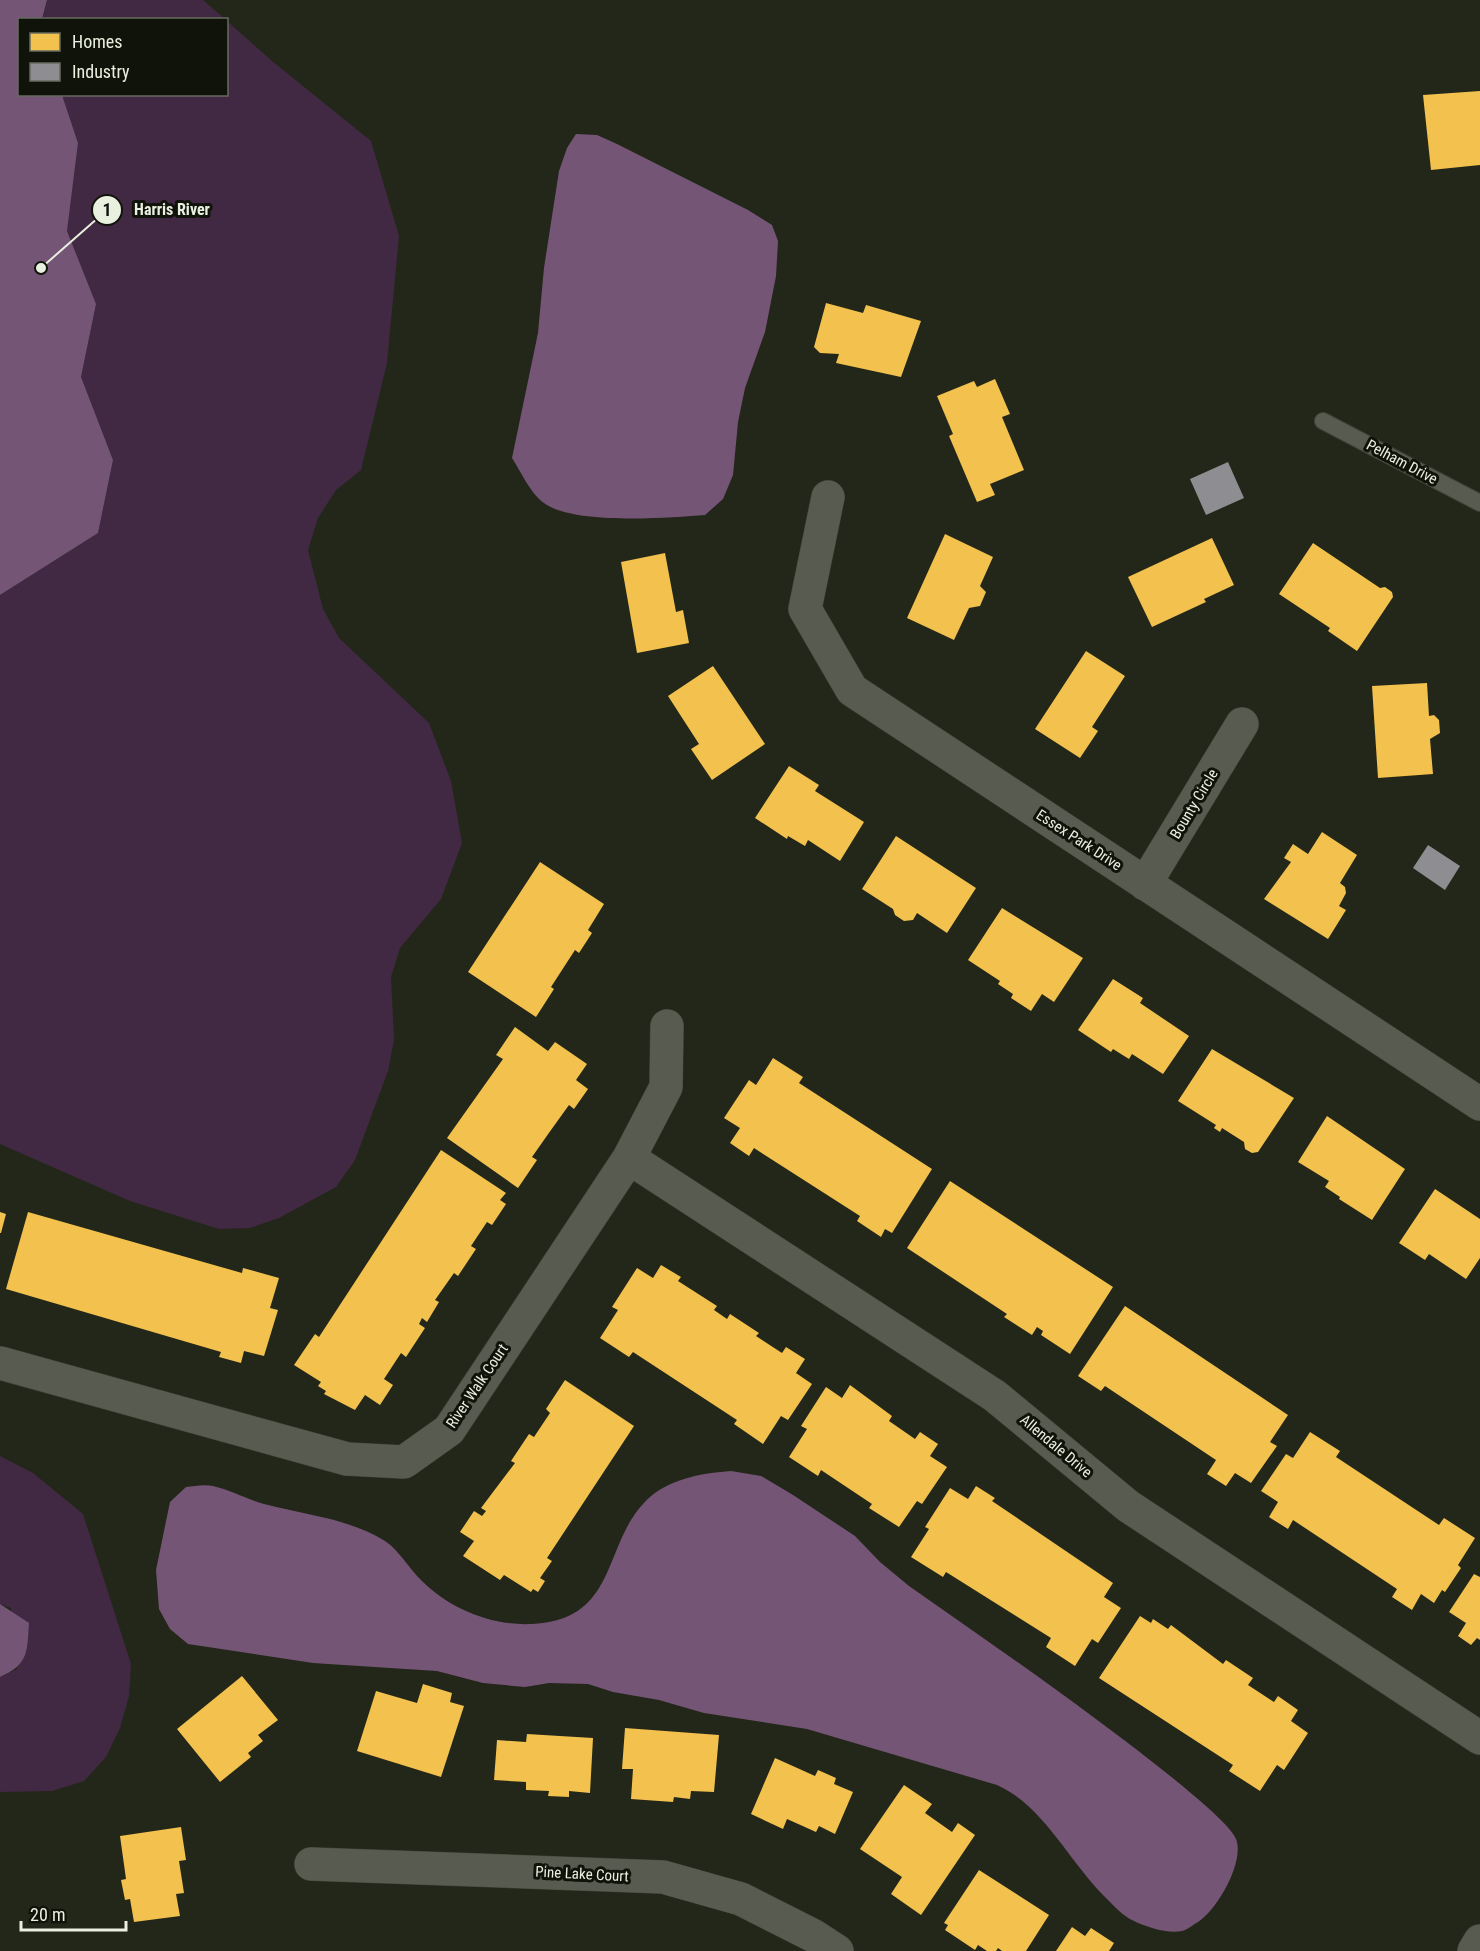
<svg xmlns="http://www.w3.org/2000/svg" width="1480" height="1951" font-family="'Roboto Condensed',sans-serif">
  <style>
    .green { fill: #412943 }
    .water { fill: #755576 }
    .homes { fill: #f2c14e }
    .industry { fill: #8d8d92 }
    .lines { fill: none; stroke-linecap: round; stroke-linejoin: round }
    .lane-casing { stroke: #404439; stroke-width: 18 }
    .street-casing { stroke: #404439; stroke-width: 34 }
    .lane { stroke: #585b50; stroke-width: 16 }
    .street { stroke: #585b50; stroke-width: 33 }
    .labels { text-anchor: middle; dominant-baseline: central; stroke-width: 6; stroke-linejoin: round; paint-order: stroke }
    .street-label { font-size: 15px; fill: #eaf0e0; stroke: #101309 }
    .leader { fill: none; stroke: #eaf0e0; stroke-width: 2 }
    .callout-dot { fill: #eaf0e0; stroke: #101309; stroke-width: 2 }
    .mark-label { font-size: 18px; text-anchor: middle; font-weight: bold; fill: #111 }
    .callout-label { font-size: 16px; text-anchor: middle; font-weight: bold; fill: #eaf0e0; stroke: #101309; stroke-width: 6; stroke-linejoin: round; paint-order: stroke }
  </style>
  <rect width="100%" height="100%" fill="#232719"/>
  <!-- green -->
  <path class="green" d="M47 0H203L225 19 42 20Z
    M227 21 272 61 371 141 399 236 387 363 361 470 336 490 318 518 308 550 323 609 339 638 429 723 451 781 462 843 441 899 400 948 391 977 394 1040 388 1071 355 1160 336 1187 279 1218 250 1228 219 1229 130 1201 0 1144V595L98 533 113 460 81 377 96 304 67 231 78 143 62 95 226 94Z
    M0 1456 33 1473 83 1514 131 1664 129 1696 120 1728 106 1757 84 1781 52 1791 0 1792V1677L17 1669 11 1608 0 1604Z"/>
  <!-- water -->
  <path class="water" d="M0 0H47L42 19 20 20V94L62 95 78 143 67 231 96 304 81 377 113 460 98 533 0 595Z
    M576 134 597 135 617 144 748 210 772 225 778 241 776 276 765 332 745 388 738 422 733 475 723 499 705 515C668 518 573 525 544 503 531 494 521 472 512 458L538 333 544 268 559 171 567 148Z
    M731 1471 761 1476 793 1495 855 1536 880 1562 909 1586C999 1649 1089 1711 1174 1779 1188 1791 1229 1823 1236 1839 1245 1862 1217 1910 1198 1922 1194 1924 1187 1930 1182 1931 1168 1934 1146 1927 1134 1921 1123 1916 1114 1906 1106 1898 1069 1862 1044 1806 997 1785L807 1729 704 1713 659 1700 613 1692 588 1684 549 1683 525 1687 483 1683 437 1671 313 1663 188 1644 170 1629 159 1609 156 1570 170 1502 186 1487C194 1486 205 1484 213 1486 230 1490 247 1499 264 1504 305 1515 348 1518 385 1541 400 1551 409 1569 422 1581 450 1609 492 1626 532 1624 621 1620 601 1540 650 1497 672 1478 704 1473 731 1471Z
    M0 1604 29 1623C27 1652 29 1664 0 1677Z"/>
  <!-- homes -->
  <path class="homes" d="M1480 91V165L1431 170 1423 95Z
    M826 303 863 313 866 305 921 321 901 377 836 363 839 354 820 353 814 347Z
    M995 379 1010 414 1002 417 1024 470 990 484 995 495 977 502 949 436 953 434 937 396 974 381 977 387Z
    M945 534 993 557 980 586 986 592 980 606 969 608 954 640 907 618Z
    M1212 538 1234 585 1204 599 1206 602 1152 627 1128 577Z
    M1313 543 1380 588 1385 587 1392 592 1393 597 1357 651 1328 631 1330 628 1279 594Z
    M665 553 676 612 683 610 689 643 637 653 621 562Z
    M1086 651 1125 676 1092 727 1098 731 1080 758 1035 729Z
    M713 666 765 744 712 780 691 749 699 744 668 696Z
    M1427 683 1429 716 1434 715 1439 720 1440 733 1430 739 1433 774 1378 778 1372 686Z
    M789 766 819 785 815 791 864 822 840 861 808 840 805 846 788 836 787 839 755 818Z
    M1322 832 1357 855 1340 883 1345 887 1346 893 1339 906 1346 910 1328 939 1264 899 1291 862 1284 858 1293 844 1308 854Z
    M896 836 976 888 947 933 917 913 913 920 904 921 895 915 893 909 862 889Z
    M540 862 604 904 588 930 592 933 579 953 575 950 551 987 554 989 536 1017 468 972Z
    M1002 908 1083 958 1054 1002 1042 994 1031 1011 1011 998 1013 994 998 984 1000 981 968 960Z
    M1113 979 1143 998 1140 1003 1189 1036 1163 1074 1132 1054 1129 1059 1113 1049 1111 1052 1078 1030Z
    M515 1027 548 1051 555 1042 587 1064 576 1080 588 1089 574 1109 569 1105 551 1130 532 1157 537 1160 518 1188 447 1138 503 1059 496 1055Z
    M1212 1049 1294 1098 1258 1152 1252 1153 1245 1149 1244 1142 1222 1128 1220 1132 1214 1128 1216 1125 1178 1101Z
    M773 1058 803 1077 799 1083 932 1169 892 1233 885 1229 881 1237 857 1221 860 1216 754 1148 749 1156 730 1143 740 1128 724 1118 749 1080 756 1085Z
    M1327 1116 1405 1169 1372 1220 1339 1199 1340 1197 1325 1187 1329 1181 1298 1162Z
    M441 1150 506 1193 500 1200 506 1204 492 1225 487 1222 471 1246 476 1249 458 1276 454 1273 435 1300 439 1302 427 1322 422 1318 419 1324 425 1328 406 1357 401 1353 384 1379 393 1385 380 1405 365 1395 355 1410 324 1394 326 1391 318 1386 321 1382 294 1365 315 1334 319 1337Z
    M950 1181 1113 1287 1070 1354 1041 1335 1043 1331 1037 1327 1032 1335 1004 1317 1007 1314 907 1248Z
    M1435 1189 1480 1219V1258L1466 1279 1429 1254 1425 1260 1399 1243Z
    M0 1212 6 1214 1 1233H0Z
    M28 1212 242 1273 243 1268 279 1278 270 1308 278 1310 264 1356 244 1351 241 1363 219 1357 221 1352 6 1289Z
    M661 1265 681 1277 678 1281 717 1306 714 1310 727 1319 730 1314 759 1333 756 1336 782 1353 786 1347 805 1359 796 1373 812 1384 788 1420 781 1416 763 1444 734 1424 737 1420 633 1352 629 1357 600 1338 618 1310 612 1307 637 1268 653 1278Z
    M1125 1306 1288 1415 1270 1442 1277 1446 1251 1483 1235 1473 1226 1486 1207 1474 1216 1460 1105 1386 1101 1391 1078 1376Z
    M565 1380 634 1426 547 1558 552 1561 540 1578 545 1581 538 1592 533 1589 531 1592 504 1575 500 1580 463 1556 474 1541 460 1532 474 1511 482 1516 486 1511 481 1508 515 1463 511 1461 529 1434 534 1437 550 1413 546 1409Z
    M850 1385 892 1416 889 1421 915 1439 920 1432 938 1444 930 1456 947 1467 922 1504 917 1501 899 1527 869 1508 872 1504 821 1470 818 1476 789 1457 807 1429 801 1426 826 1387 842 1398Z
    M1310 1432 1340 1451 1336 1457 1439 1525 1444 1518 1475 1538 1458 1565 1461 1568 1445 1592 1442 1590 1434 1603 1421 1594 1412 1610 1392 1597 1397 1589 1293 1520 1288 1529 1269 1517 1278 1502 1261 1491 1286 1454 1293 1458Z
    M976 1486 995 1498 992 1501 1113 1583 1104 1597 1121 1608 1098 1643 1092 1639 1075 1666 1046 1647 1051 1638 946 1572 943 1577 911 1557 929 1529 925 1527 950 1488 968 1499Z
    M1474 1574 1480 1577V1640L1477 1638 1471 1645 1458 1636 1466 1623 1449 1612Z
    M1140 1616 1151 1623 1153 1619 1168 1629 1171 1625 1223 1664 1226 1660 1253 1678 1248 1685 1274 1702 1278 1696 1298 1710 1291 1721 1308 1733 1284 1770 1277 1765 1260 1791 1229 1771 1233 1765 1099 1678Z
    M242 1676 278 1720 258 1735 263 1741 248 1753 251 1757 220 1782 177 1729Z
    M423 1684 452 1693 450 1702 464 1706 441 1777 357 1751 376 1691 417 1703Z
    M625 1728 719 1735 714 1792 691 1791 690 1799 674 1797 673 1802 631 1799 633 1769H622Z
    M527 1734 593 1738 590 1793 569 1791V1797L548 1796 549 1791 526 1790V1782L494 1780 497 1740 526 1742Z
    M775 1758 815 1776 818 1770 836 1778 834 1784 853 1792 835 1834 819 1826 816 1832 787 1819 783 1829 751 1814Z
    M904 1785 932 1804 925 1813 952 1832 958 1823 975 1835 921 1915 891 1894 902 1877 860 1849Z
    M181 1827 186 1860 179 1861 184 1893 176 1894 180 1916 134 1922 130 1899 125 1900 121 1880 126 1879 120 1836Z
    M979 1870 1049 1915 1026 1951H1002L998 1948 996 1951H987L978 1945 975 1950 945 1930 948 1925 944 1923Z
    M1072 1927 1085 1936 1091 1928 1114 1943 1109 1951H1056Z"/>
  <!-- industry -->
  <path class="industry" d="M1228 462 1244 498 1206 515 1190 479Z
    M1428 845 1460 866 1445 890 1413 868Z"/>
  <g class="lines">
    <!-- lane casing -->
    <g class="lane-casing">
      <path id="lane" d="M1323 421 1480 503"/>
    </g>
    <!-- street casing -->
    <g class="street-casing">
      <path id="street" d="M828 497 805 609 852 690 1480 1104
        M1145 884 1242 724
        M629 1158 995 1396 1128 1506 1480 1738
        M0 1363 347 1459 404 1462 449 1430 629 1158 666 1087 667 1026
        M311 1864 663 1877 741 1899 814 1936 837 1951
        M1474 1951 1480 1941"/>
    </g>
    <!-- lane -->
    <use href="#lane" class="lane"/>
    <!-- street -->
    <use href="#street" class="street"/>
  </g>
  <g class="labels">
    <!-- street labels -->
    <g class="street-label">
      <text transform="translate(1402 462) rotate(28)">Pelham Drive</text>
      <text transform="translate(1194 804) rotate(-59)">Bounty Circle</text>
      <text transform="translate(1079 840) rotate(33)">Essex Park Drive</text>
      <text transform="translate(477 1386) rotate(-56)">River Walk Court</text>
      <text transform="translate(1056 1446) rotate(40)">Allendale Drive</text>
      <text transform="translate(582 1874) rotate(3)">Pine Lake Court</text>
    </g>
  </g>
  <!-- callouts -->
  <path class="leader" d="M41 268L107 210"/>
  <g class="callout-dot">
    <circle cx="41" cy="268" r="6"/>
    <circle cx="107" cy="210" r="15"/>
  </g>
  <g class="mark-label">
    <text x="107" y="216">1</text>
  </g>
  <g class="callout-label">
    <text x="172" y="215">Harris River</text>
  </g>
  <!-- legend -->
  <rect x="18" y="18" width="210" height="78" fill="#101309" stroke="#676b5f" stroke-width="1.5"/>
  <rect x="30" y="33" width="30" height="18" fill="#f2c14e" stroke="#676b5f" stroke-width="1.5"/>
  <text x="72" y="48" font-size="18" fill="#eaf0e0">Homes</text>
  <rect x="30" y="63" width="30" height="18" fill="#8d8d92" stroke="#676b5f" stroke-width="1.5"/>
  <text x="72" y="78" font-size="18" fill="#eaf0e0">Industry</text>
  <!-- scale -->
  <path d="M21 1921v9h105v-9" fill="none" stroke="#eaf0e0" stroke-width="3"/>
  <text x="30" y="1921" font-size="18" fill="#eaf0e0" stroke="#101309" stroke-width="4.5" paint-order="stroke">20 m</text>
</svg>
